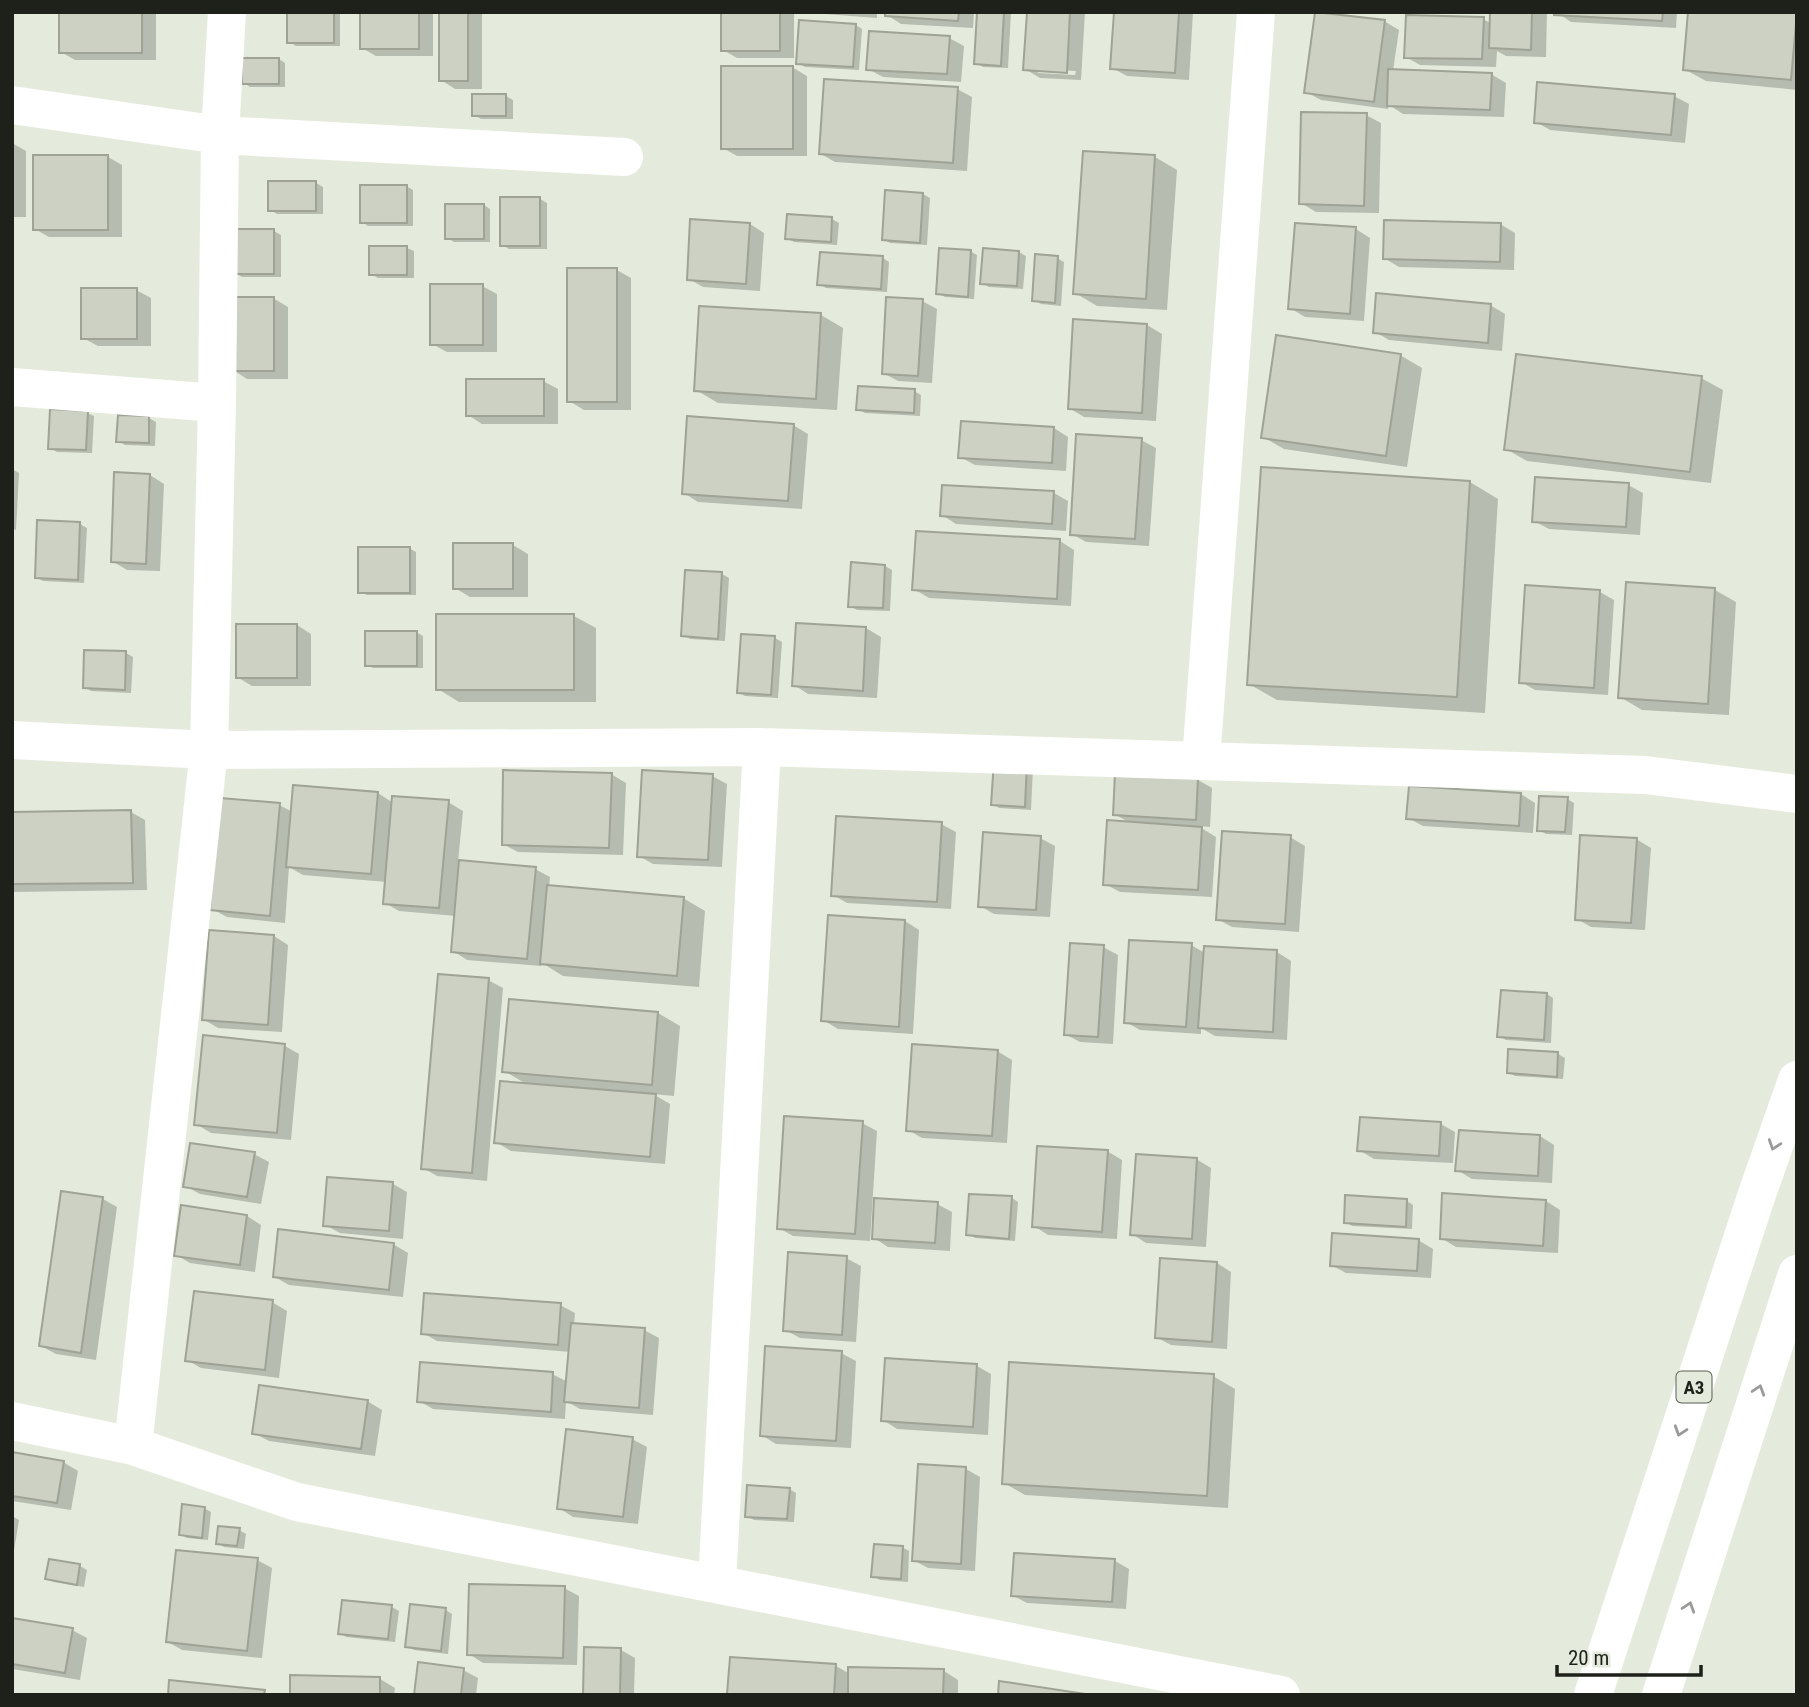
<svg xmlns="http://www.w3.org/2000/svg" width="1809" height="1707" font-family="'Roboto Condensed',sans-serif">
  <style>
    .shadow { fill: #0003; fill-rule: evenodd }
    .building { fill: #ccd1c3; stroke: #9ea396; stroke-width: 2 }
    .lines { fill: none; stroke-linecap: round; stroke-linejoin: round }
    .minor { stroke: #fff; stroke-width: 38 }
    .highway { stroke: #fff; stroke-width: 38 }
    .oneway { stroke: #9a9b98 }
    .labels { text-anchor: middle; dominant-baseline: central; stroke-width: 5; stroke-linejoin: round; paint-order: stroke }
    .shield { fill: #e5ebdc; stroke: #5a5d54; stroke-width: 2 }
    .shield-label { font-size: 19px; font-weight: bold; fill: #1e201a }
  </style>
  <rect width="100%" height="100%" fill="#e5ebdc"/>
  <!-- shadow -->
  <path class="shadow" d="M12 12H55V14H12Z
    M61 12H156V60H75L61 52Z
    M289 12H340V46H296L289 42Z
    M362 12 433 13V56H376L362 48Z
    M441 12H482V89H455L441 80Z
    M723 12H794V58H737L723 50Z
    M798 12H877V18Z
    M887 12H974L973 28 901 24 887 15Z
    M979 12H1011L1008 68 983 67 976 63Z
    M1028 12H1085L1081 80 1040 78 1025 69ZM1038 69 1076 71 1075 75 1038 73Z
    M1116 12H1193L1189 80 1127 76 1112 68Z
    M1492 12H1547L1546 57 1506 56 1497 51 1496 67 1420 65 1406 57 1483 19 1492 24Z
    M1556 12H1677L1676 28 1571 22Z
    M1797 12V90L1706 81 1684 69Z
    M1384 21 1399 30 1393 71 1491 74 1506 83 1504 117 1403 114 1389 105 1388 109 1321 100 1306 92Z
    M856 25 862 29 859 70 805 67 798 63Z
    M949 38 964 46 961 82 883 77 868 69Z
    M279 59 285 63V87H250L244 83Z
    M792 67 807 76V156H737L723 148Z
    M957 89 972 97 967 171 835 162 821 154Z
    M506 96 513 100V119H481L474 115Z
    M1674 96 1689 104 1685 143 1550 130 1536 122Z
    M1366 115 1381 123 1379 213 1316 212 1301 203Z
    M12 143 26 151V217H12Z
    M1084 153 1155 157 1177 170 1167 310 1097 306 1075 293Z
    M108 157 122 165V237H49L35 229Z
    M316 183 323 187V214H277L270 210Z
    M406 186 413 190V226H368L362 222Z
    M886 192 923 194 930 198 927 245 890 243 883 239Z
    M540 199 547 203V249H509L502 245Z
    M484 205 490 209V242H454L447 238Z
    M832 219 839 223 837 245 794 242 787 238Z
    M750 224 764 233 760 291 703 287 689 279Z
    M1500 224 1515 233 1514 270 1399 267 1384 258Z
    M1296 225 1356 229 1370 238 1364 321 1305 317 1290 308Z
    M274 231 281 235V277H242L235 273Z
    M407 248 414 251V278H378L371 274Z
    M970 251 977 255 974 299 945 297 938 293Z
    M1019 252 1026 256 1023 289 989 287 982 283Z
    M883 258 889 262 887 292 826 288 819 284Z
    M1057 258 1064 262 1061 306 1041 304 1034 300Z
    M617 270 631 278V410H584L569 401Z
    M482 286 497 294V352H447L432 344Z
    M136 290 151 298V346H98L83 338Z
    M273 298 288 307V379H247L233 370Z
    M922 301 937 309 932 383 898 381 883 373Z
    M1490 305 1505 314 1502 351 1389 340 1375 332Z
    M821 315 843 328 837 410 718 403 696 390Z
    M1075 321 1147 325 1162 334 1156 421 1084 417 1069 408Z
    M1400 355 1422 368 1407 467 1284 449 1263 437Z
    M1701 378 1723 390 1711 483 1527 461 1506 449Z
    M543 381 558 389V424H482L468 415Z
    M914 391 921 395 920 416 865 413 858 409Z
    M87 413 94 416 92 453 57 452 50 448Z
    M149 418 156 422 155 446 125 445 118 441Z
    M793 425 808 434 802 509 698 502 684 493Z
    M1054 428 1068 437 1066 471 975 465 960 457Z
    M1141 440 1156 448 1149 546 1086 542 1072 534Z
    M12 469 19 473 16 530 12 529Z
    M150 475 164 484 160 571 127 570 112 561Z
    M1470 482 1498 499 1485 713 1277 700 1249 684Z
    M1628 485 1643 493 1640 535 1549 529 1534 521Z
    M1054 493 1068 501 1066 531 956 524 942 515Z
    M80 524 87 528 84 583 43 581 36 577Z
    M1060 541 1074 550 1071 606 929 598 914 589Z
    M513 545 528 554V597H470L455 588Z
    M409 548 416 552V595H367L360 592Z
    M853 564 885 566 892 570 890 611 857 610 850 606Z
    M722 574 729 578 725 641 690 639 683 635Z
    M1715 590 1736 602 1729 715 1642 710 1620 697Z
    M1600 592 1614 600 1608 695 1535 690 1521 682Z
    M574 616 596 628V702H459L438 689Z
    M297 625 311 634V686H252L237 677Z
    M798 625 866 628 881 637 877 698 808 694 794 685Z
    M416 632 423 636V668H373L366 665Z
    M742 636 775 638 782 642 778 698 745 696 738 692Z
    M126 653 133 657 131 693 91 691 85 687Z
    M1033 768 1031 810 999 808 993 804Z
    M611 774 626 783 623 855 518 852 503 844Z
    M712 776 727 784 722 867 653 864 639 856Z
    M1198 780 1212 788 1210 827 1198 826 1216 837 1212 897 1120 892 1105 884 1132 824 1114 814Z
    M378 793 393 803 448 802 463 811 458 862 535 869 550 877 549 887 683 898 705 911 699 987 563 976 542 963 541 966 467 960 453 951 456 916 399 911 385 903 387 882 303 875 289 867 285 923 227 917 212 909 279 805 293 812Z
    M1521 794 1535 803 1533 833 1423 826 1408 818Z
    M1567 799 1574 803 1572 835 1546 834 1539 830Z
    M131 812 145 820 147 890 12 892V814Z
    M941 824 956 832 951 909 847 903 833 895Z
    M1290 837 1305 846 1299 932 1232 927 1217 919Z
    M1040 838 1055 846 1050 917 994 914 980 906Z
    M1636 839 1651 848 1645 930 1591 927 1577 919Z
    M905 921 919 930 913 1034 838 1029 823 1020Z
    M274 936 288 945 282 1032 218 1028 203 1019Z
    M1191 945 1205 953 1277 952 1291 961 1287 1040 1215 1036 1201 1028V1034L1140 1030 1126 1022Z
    M1103 947 1118 955 1113 1044 1080 1042 1065 1034Z
    M488 980 503 988 487 1181 437 1176 423 1168Z
    M1547 994 1553 998 1551 1043 1506 1040 1499 1036Z
    M658 1013 680 1026 674 1096 653 1094 670 1104 665 1164 511 1151 496 1142 528 1085 504 1071Z
    M205 1037 285 1046 299 1054 291 1140 211 1133 196 1124Z
    M997 1051 1012 1060 1007 1143 922 1138 908 1130Z
    M1558 1054 1565 1058 1563 1079 1515 1076 1509 1073Z
    M862 1123 877 1131 870 1241 793 1236 779 1228Z
    M1441 1124 1455 1132 1453 1163 1374 1159 1359 1150Z
    M1540 1136 1554 1145 1552 1183 1472 1179 1457 1170Z
    M1107 1151 1122 1160 1117 1239 1048 1235 1034 1226Z
    M254 1154 269 1162 261 1204 200 1194 185 1186Z
    M1196 1159 1211 1168 1206 1247 1146 1243 1132 1234Z
    M393 1184 407 1192 403 1239 340 1233 325 1225Z
    M62 1193 103 1199 117 1207 96 1360 56 1354 41 1346Z
    M1012 1198 1018 1202 1015 1241 975 1238 968 1234Z
    M1407 1201 1413 1205 1412 1229 1352 1226 1346 1222Z
    M1546 1201 1560 1210 1558 1253 1456 1247 1441 1238Z
    M937 1204 952 1212 950 1251 888 1247 874 1238Z
    M182 1207 247 1216 261 1225 255 1272 190 1263 176 1255Z
    M1418 1240 1433 1249 1431 1278 1346 1273 1331 1265Z
    M393 1244 408 1253 403 1297 289 1285 275 1277Z
    M846 1258 861 1266 856 1342 800 1338 785 1330Z
    M1217 1263 1231 1272 1227 1349 1171 1345 1156 1337Z
    M272 1302 287 1311 279 1378 201 1368 187 1360Z
    M560 1305 575 1313 574 1325 644 1330 659 1338 653 1415 580 1409 566 1401 565 1419 433 1409 419 1401 552 1374 568 1382 570 1352 437 1341 423 1333Z
    M841 1353 856 1361 851 1448 776 1444 761 1435Z
    M977 1366 991 1374 988 1435 897 1429 883 1420Z
    M1213 1376 1235 1389 1228 1508 1025 1495 1004 1483Z
    M367 1401 382 1410 375 1456 269 1441 254 1433Z
    M632 1439 647 1447 638 1524 573 1517 559 1508Z
    M12 1454 63 1462 78 1471 71 1510 12 1501Z
    M966 1469 980 1477 975 1571 928 1568 913 1560Z
    M789 1489 796 1493 794 1522 754 1520 747 1516Z
    M204 1508 211 1512 208 1540 187 1538 180 1534Z
    M12 1516 19 1520 12 1563Z
    M239 1530 246 1534 244 1549 224 1547 218 1543Z
    M902 1547 909 1551 908 1582 880 1580 873 1576Z
    M257 1560 272 1568 262 1658 182 1650 168 1642Z
    M50 1561 80 1566 87 1570 84 1587 54 1582 47 1578Z
    M1115 1561 1129 1569 1126 1609 1027 1603 1012 1595Z
    M564 1588 579 1596 577 1665 483 1663 469 1654Z
    M343 1602 392 1607 399 1611 395 1642 346 1637 340 1633Z
    M446 1610 452 1614 448 1654 414 1650 407 1646Z
    M12 1620 72 1630 87 1638 80 1680 12 1669Z
    M621 1650 635 1658 634 1695H584Z
    M836 1666 850 1674 944 1671 958 1680V1695L729 1693Z
    M463 1670 478 1678 476 1695H416Z
    M380 1679 395 1688 394 1695H292Z"/>
  <!-- building -->
  <path class="building" d="M59 12H142V53H59Z
    M287 12H334V43H287Z
    M360 12H419V49H360Z
    M439 12H468V81H439Z
    M721 12H780V51H721Z
    M885 12H959L958 21 885 16Z
    M977 12H1004L1001 66 974 64Z
    M1027 12H1070L1067 73 1023 70Z
    M1114 12H1179L1175 73 1110 69Z
    M1315 12 1385 20 1374 102 1304 93Z
    M1490 12H1532L1531 50 1489 48Z
    M1554 12H1663L1662 21 1554 15Z
    M1688 12H1797L1791 80 1683 70Z
    M1406 15 1484 17 1482 59 1404 58Z
    M799 20 856 24 853 67 796 64Z
    M869 31 950 36 947 74 866 70Z
    M242 58H279V84H242Z
    M721 66H793V149H721Z
    M1388 69 1492 73 1490 110 1387 106Z
    M824 79 958 87 953 163 819 154Z
    M1537 82 1675 94 1671 135 1534 123Z
    M472 94H506V116H472Z
    M1301 112 1367 113 1364 206 1299 204Z
    M1083 151 1155 155 1146 299 1073 294Z
    M33 155H108V230H33Z
    M268 181H316V211H268Z
    M360 185H407V223H360Z
    M885 190 923 193 920 243 882 240Z
    M500 197H540V246H500Z
    M445 204H484V239H445Z
    M787 214 832 217 831 242 785 239Z
    M690 219 750 223 746 284 687 280Z
    M1384 220 1501 223 1500 262 1383 259Z
    M1295 223 1356 227 1350 314 1288 309Z
    M233 229H274V274H233Z
    M369 246H407V275H369Z
    M939 248 971 250 968 297 936 294Z
    M983 248 1019 251 1017 286 980 284Z
    M820 252 883 256 881 289 817 285Z
    M1035 254 1058 256 1055 303 1032 301Z
    M567 268H617V402H567Z
    M430 284H483V345H430Z
    M81 288H137V339H81Z
    M1376 293 1491 304 1488 343 1373 333Z
    M231 297H274V371H231Z
    M886 297 923 299 918 376 882 374Z
    M699 306 821 313 816 399 694 391Z
    M1073 319 1147 324 1142 413 1068 409Z
    M1276 335 1401 354 1386 456 1261 438Z
    M1516 354 1702 376 1690 472 1504 450Z
    M466 379H544V416H466Z
    M858 386 915 389 914 413 856 410Z
    M50 409 88 411 86 450 48 449Z
    M118 415 149 416V443L116 442Z
    M687 416 794 424 788 501 682 494Z
    M961 421 1054 427 1052 463 958 458Z
    M1076 434 1142 438 1135 539 1070 535Z
    M1261 467 1470 481 1457 697 1247 685Z
    M114 472 150 474 146 564 111 562Z
    M1535 477 1629 483 1626 527 1532 522Z
    M942 485 1054 491 1052 524 940 516Z
    M37 520 80 522 78 580 35 578Z
    M916 531 1060 539 1057 599 912 590Z
    M453 543H513V589H453Z
    M358 547H410V593H358Z
    M851 562 885 565 883 608 848 607Z
    M685 570 722 572 718 639 681 636Z
    M1626 582 1715 588 1708 704 1618 698Z
    M1525 585 1600 590 1594 688 1519 683Z
    M436 614H574V690H436Z
    M796 623 866 627 863 691 792 686Z
    M236 624H297V678H236Z
    M365 631H417V666H365Z
    M741 634 775 636 771 695 737 693Z
    M84 650 126 651 125 690 83 688Z
    M994 760 1027 762 1025 807 991 805Z
    M503 770 612 773 609 848 502 845Z
    M642 770 713 774 708 860 637 857Z
    M1115 773 1198 778 1196 820 1113 815Z
    M293 785 378 792 371 874 286 867Z
    M1409 786 1521 793 1519 826 1406 819Z
    M392 796 449 800 439 908 383 904Z
    M1539 796 1568 797 1565 832 1537 831Z
    M220 798 280 803 270 916 210 910Z
    M131 810 133 883 12 884V812Z
    M836 816 942 822 937 902 831 896Z
    M1107 820 1202 827 1198 890 1103 885Z
    M1222 831 1291 835 1285 924 1216 920Z
    M983 832 1041 836 1036 910 978 907Z
    M1580 835 1637 838 1631 923 1575 920Z
    M459 860 536 867 527 959 451 952Z
    M547 885 684 897 677 976 540 964Z
    M828 915 905 920 899 1027 821 1021Z
    M209 930 274 935 268 1025 202 1020Z
    M1129 940 1192 943 1186 1027 1124 1023Z
    M1070 943 1104 945 1098 1037 1064 1035Z
    M1204 946 1277 950 1273 1032 1198 1028Z
    M438 974 489 978 472 1173 421 1169Z
    M1501 990 1547 993 1544 1040 1497 1037Z
    M509 999 658 1012 652 1085 502 1072Z
    M203 1035 285 1044 277 1133 194 1125Z
    M912 1044 998 1050 992 1136 906 1131Z
    M1508 1049 1558 1052 1557 1077 1507 1073Z
    M500 1081 656 1094 650 1157 494 1143Z
    M784 1116 863 1121 855 1234 777 1229Z
    M1360 1117 1441 1122 1439 1156 1357 1151Z
    M1459 1130 1540 1135 1538 1176 1455 1171Z
    M190 1143 255 1152 247 1197 183 1187Z
    M1037 1146 1108 1150 1102 1232 1032 1227Z
    M1136 1154 1197 1158 1192 1239 1130 1235Z
    M327 1177 393 1182 389 1231 323 1226Z
    M61 1191 103 1197 81 1353 39 1346Z
    M1442 1193 1546 1200 1543 1246 1440 1239Z
    M969 1194 1012 1196 1009 1239 966 1235Z
    M1345 1195 1407 1199 1406 1227 1344 1223Z
    M874 1198 938 1202 935 1243 872 1239Z
    M181 1205 247 1215 240 1265 174 1256Z
    M278 1229 394 1243 389 1290 273 1277Z
    M1332 1233 1419 1239 1417 1271 1330 1266Z
    M788 1252 847 1256 842 1335 783 1331Z
    M1160 1258 1217 1262 1212 1342 1155 1338Z
    M194 1291 273 1300 265 1370 185 1361Z
    M424 1293 561 1303 558 1345 421 1334Z
    M571 1323 645 1328 639 1408 564 1402Z
    M765 1346 842 1351 836 1441 760 1436Z
    M885 1358 977 1364 973 1427 881 1421Z
    M420 1362 553 1372 551 1412 417 1402Z
    M1009 1362 1214 1374 1207 1496 1002 1484Z
    M259 1385 368 1400 361 1449 252 1434Z
    M566 1429 633 1437 623 1517 557 1509Z
    M12 1452 64 1461 57 1503 12 1496Z
    M918 1464 966 1467 961 1564 912 1561Z
    M747 1485 790 1488 787 1519 745 1517Z
    M182 1504 205 1507 202 1538 179 1535Z
    M218 1526 240 1528 237 1546 216 1544Z
    M874 1544 903 1546 901 1579 871 1577Z
    M176 1550 258 1558 247 1651 166 1642Z
    M1014 1553 1115 1559 1112 1602 1011 1596Z
    M49 1559 80 1564 77 1585 45 1579Z
    M469 1584 565 1586 563 1658 467 1655Z
    M342 1600 392 1605 388 1639 338 1634Z
    M410 1604 446 1608 441 1651 405 1647Z
    M12 1618 73 1628 65 1673 12 1664Z
    M584 1647 621 1648 620 1695H583Z
    M730 1657 836 1664 834 1695 727 1694Z
    M418 1662 464 1668 461 1695H414Z
    M848 1667 944 1669 943 1695H848Z
    M290 1675 380 1677V1695H290Z
    M169 1680 265 1690 264 1695H168Z
    M999 1681 1092 1695H998Z"/>
  <g class="lines">
    <!-- minor -->
    <path class="minor" d="M12 105 220 135 624 157
      M12 387 217 403
      M12 740 209 750 762 747 1645 775 1797 794
      M1201 761 1256 12
      M12 1421 133 1446 297 1502 1281 1695
      M133 1446 209 750 217 403 220 135 227 12
      M717 1583 762 747"/>
    <!-- highway -->
    <path class="highway" d="M1593 1695 1756 1197 1797 1080
      M1661 1695 1797 1274"/>
  </g>
  <!-- one-way arrows -->
  <defs><path id="oneway-chevron" d="M-2-3.5L2.5 0L-2 3.5" fill="none" stroke-width="1.6" stroke-linecap="round" stroke-linejoin="round" transform="scale(1.75)"/></defs>
  <g class="oneway">
    <use href="#oneway-chevron" transform="translate(1774 1145) rotate(109)"/>
    <use href="#oneway-chevron" transform="translate(1759 1390) rotate(-72)"/>
    <use href="#oneway-chevron" transform="translate(1680 1431) rotate(108)"/>
    <use href="#oneway-chevron" transform="translate(1689 1607) rotate(-72)"/>
  </g>
  <g class="labels">
    <!-- shield labels -->
    <rect class="shield" x="1676.5" y="1371.5" width="35" height="31" rx="5"/>
    <g class="shield-label">
      <text x="1694" y="1387">A3</text>
    </g>
  </g>
  <!-- border -->
  <rect width="1809" height="1707" fill="none" stroke="#1e201a" stroke-width="28"/>
  <!-- scale -->
  <path d="M1557 1665v10h144v-10" fill="none" stroke="#1e201a" stroke-width="3.5"/>
  <text x="1568" y="1665" font-size="21" fill="#1e201a" stroke="#e5ebdc" stroke-width="5" paint-order="stroke">20 m</text>
</svg>
